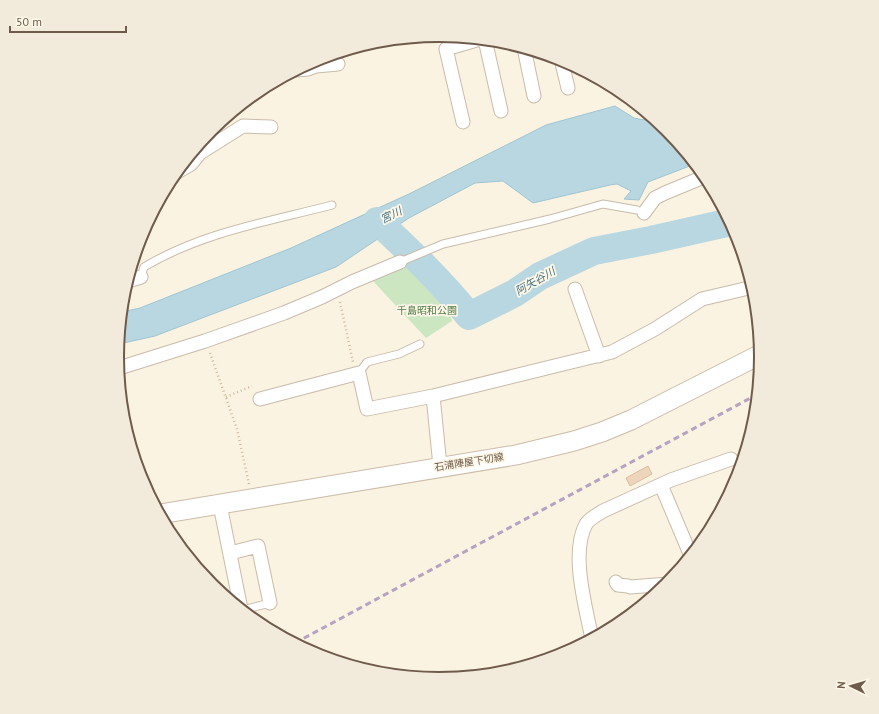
<svg xmlns="http://www.w3.org/2000/svg" width="879" height="714" font-family="'PT Sans','Noto Sans JP',sans-serif">
  <style>
    .green { fill: #cce6c2 }
    .water { fill: #b8d7e1; stroke: #9fc5d2 }
    .lines { fill: none; stroke-linecap: round; stroke-linejoin: round }
    .river { stroke: #b8d7e1; stroke-width: 28 }
    .building { fill: #edd5bc; stroke: #debd9d }
    .lane-casing { stroke: #c9bbaa; stroke-width: 9 }
    .street-casing { stroke: #c9bbaa; stroke-width: 15 }
    .secondary-casing { stroke: #ccbca8; stroke-width: 21 }
    .path { stroke: #d1b89f; stroke-width: 2.5; stroke-dasharray: 1 3; stroke-linecap: butt }
    .lane { stroke: #fff; stroke-width: 7 }
    .street { stroke: #fff; stroke-width: 13 }
    .secondary { stroke: #fff; stroke-width: 19 }
    .rail { stroke: #b6a2c1; stroke-width: 3; stroke-dasharray: 6 4; stroke-linecap: butt }
    .labels { text-anchor: middle; dominant-baseline: central; stroke-width: 3.5; stroke-linejoin: round; paint-order: stroke }
    .park-label { font-size: 10px; fill: #507a47; stroke: #fdf7e7 }
    .street-label { font-size: 10px; fill: #6f5b4b; stroke: #fdf7e7 }
    .water-label { font-size: 11px; font-style: italic; fill: #4a7787; stroke: #fdf7e7 }
    .rim { fill: none; stroke: #6f5b4b; stroke-width: 2 }
  </style>
  <rect width="100%" height="100%" fill="#faf3e2"/>
  <!-- green -->
  <path class="green" d="M404 266 444 297 452 321 426 338 372 280Z"/>
  <!-- water -->
  <path class="water" d="M615 106 634 118 660 123 667 129 695 164 648 182 639 200 624 199 631 191 617 184 610 185 533 203 503 181 475 183 409 218 336 267 155 336 119 344 122 312 140 308 291 248 411 193 546 125Z"/>
  <g class="lines">
    <!-- river -->
    <path class="river" d="M377 221C410 251 441 281 469 316L515 293 540 276 594 251 651 240 731 222"/>
  </g>
  <!-- building -->
  <path class="building" d="M648 466 652 474 630 486 626 478Z"/>
  <g class="lines">
    <!-- lane casing -->
    <g class="lane-casing">
      <path id="lane" d="M400 262 443 244 550 219 603 204 637 210
        M141 277 144 267C203 232 267 222 332 205
        M359 373 367 362 399 354 420 344
        M243 610 270 603"/>
    </g>
    <!-- street casing -->
    <g class="street-casing">
      <path id="street" d="M481 39 486 44 501 111
        M524 48 534 96
        M561 59 568 88
        M296 70 308 69 316 66 338 64
        M463 122 446 49 480 39
        M177 172 191 164 200 153 243 126 271 127
        M644 213 655 198 665 193 706 176
        M128 281 141 277
        M575 289 599 356
        M119 368 205 341 284 313 322 297 352 282 400 262
        M433 396 440 466
        M260 399 359 373 367 409 433 396 612 352 655 329 702 299 753 287
        M661 485 691 556
        M220 505 241 609
        M230 553 258 546 270 603
        M616 582 618 585 628 586 630 587 668 584
        M592 639C586 608 570 553 586 524 590 518 597 515 603 511L671 480 731 459"/>
    </g>
    <!-- secondary casing -->
    <g class="secondary-casing">
      <path id="secondary" d="M160 514 516 455 574 441 602 432 631 420 761 354"/>
    </g>
    <!-- path -->
    <path class="path" d="M340 302 353 362
      M210 353 237 429 249 484
      M226 397 252 386"/>
    <!-- lane -->
    <use href="#lane" class="lane"/>
    <!-- street -->
    <use href="#street" class="street"/>
    <!-- secondary -->
    <use href="#secondary" class="secondary"/>
    <!-- rail -->
    <path class="rail" d="M295 643 758 394"/>
  </g>
  <g class="labels">
    <!-- park labels -->
    <g class="park-label">
      <text x="427" y="310">千島昭和公園</text>
    </g>
    <!-- street labels -->
    <g class="street-label">
      <text transform="translate(469 462) rotate(-9)">石浦陣屋下切線</text>
    </g>
    <!-- water labels -->
    <g class="water-label">
      <text transform="translate(391 215) rotate(-26)">宮川</text>
      <text transform="translate(535 281) rotate(-30)">阿矢谷川</text>
    </g>
  </g>
  <!-- crop -->
  <path d="M0 0H879V714H0ZM124 357a315 315 0 1 1 630 0a315 315 0 1 1-630 0Z" fill="#f2ebdb" fill-rule="evenodd"/>
  <path class="rim" d="M124 357a315 315 0 1 1 630 0a315 315 0 1 1-630 0Z"/>
  <!-- north arrow -->
  <g transform="translate(851 686) rotate(275)" stroke="#fdf7e7" stroke-width="3" paint-order="stroke">
  <path d="M0-3L7 15L0 10L-7 15Z" fill="#6f5b4b"/>
  <text y="-6" font-size="11" font-weight="bold" text-anchor="middle" fill="#6f5b4b">N</text>
  </g>
  <!-- scale -->
  <path d="M10 26v6h116v-6" fill="none" stroke="#6f5b4b" stroke-width="2"/>
  <text x="16" y="26" font-size="12" fill="#6f5b4b" stroke="#fdf7e7" stroke-width="3" paint-order="stroke">50 m</text>
</svg>
